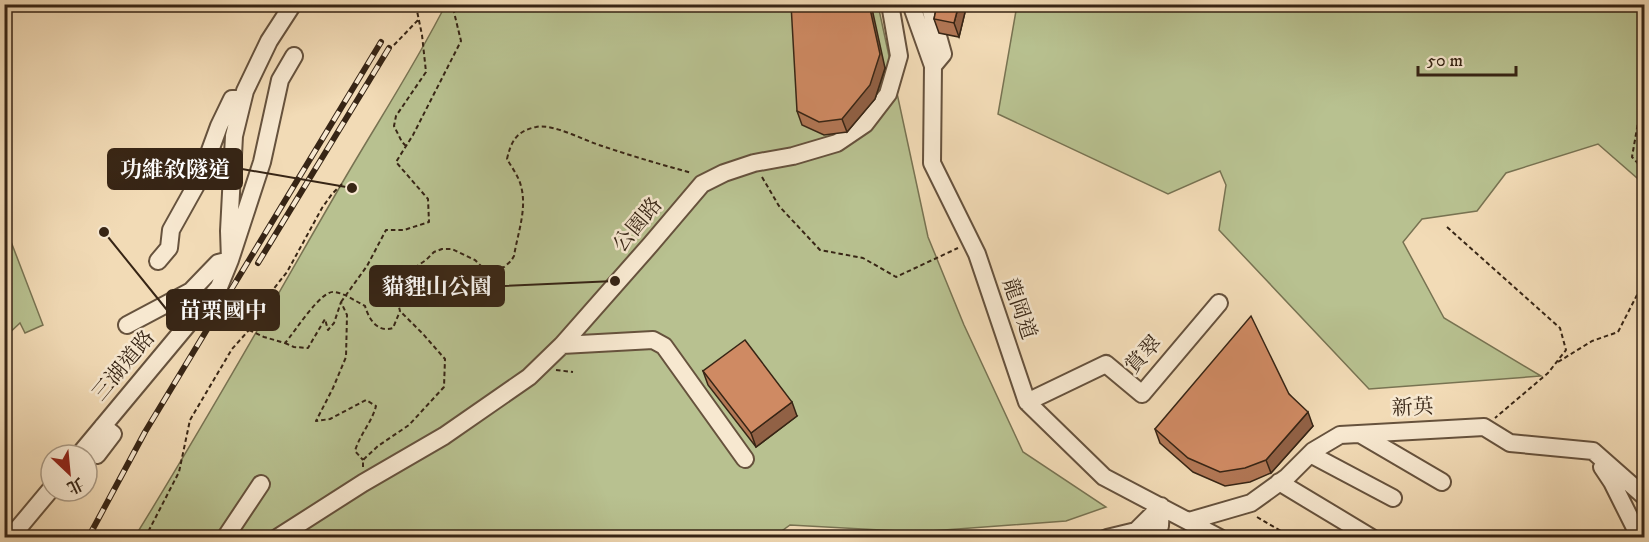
<svg xmlns="http://www.w3.org/2000/svg" width="1649" height="542" font-family="'IM FELL DW Pica','Noto Serif TC',serif">
  <style>
    .green { fill: #b8c190; stroke: #787352; stroke-width: 1.5 }
    .lines { fill: none; stroke-linecap: round; stroke-linejoin: round }
    .minor-casing { stroke: #66523d; stroke-width: 20 }
    .path { stroke: #372515; stroke-width: 2; stroke-dasharray: 4.5 3; stroke-linecap: butt }
    .minor { stroke: #f7e8d0; stroke-width: 16 }
    .rail-casing { stroke: #372515; stroke-width: 6 }
    .rail { stroke: #f7e8d0; stroke-width: 4; stroke-dasharray: 11; stroke-linecap: butt }
    .wall { fill: #b27755; stroke: #372515; stroke-width: 1.5 }
    .shaded-wall { fill: #916145; stroke: #372515; stroke-width: 1.5 }
    .building { fill: #cf8a63; stroke: #372515; stroke-width: 1.5 }
    .labels { text-anchor: middle; dominant-baseline: central; stroke-width: 5; stroke-linejoin: round; paint-order: stroke }
    .street-label { font-size: 21px; fill: #372515; stroke: #f7e8d0 }
    .leader { fill: none; stroke: #372515; stroke-width: 2 }
    .callout-dot { fill: #372515; stroke: #f7e8d0; stroke-width: 2 }
    .callout { fill: #372515; stroke: #372515; stroke-width: 2 }
    .callout-label { font-size: 22px; text-anchor: middle; font-weight: bold; fill: #fff }
  </style>
  <rect width="100%" height="100%" fill="#f2dbb6"/>
  <filter id="stains"><feTurbulence type="fractalNoise" baseFrequency=".00333" numOctaves="4"/><feColorMatrix values="0 0 0 0 .2 0 0 0 0 .09 0 0 0 0 .02 0 0 0 .5 -.17"/></filter>
  <radialGradient id="worn" r=".72"><stop offset=".6" stop-color="#630" stop-opacity="0"/><stop offset="1" stop-color="#630" stop-opacity=".3"/></radialGradient>
  <!-- green -->
  <path class="green" d="M446 4 878 5 928 237 964 325 1023 452 1106 507 1066 521 917 532 790 525 772 538H134C204 426 268 311 334 197 371 132 412 71 446 4Z
    M1017 5H1644V184L1598 144 1506 173 1477 211 1422 219 1403 242 1444 318 1541 376 1369 389 1219 230 1226 185 1220 171 1168 194 998 114Z
    M5 226 43 325 25 333 20 323 5 337Z"/>
  <g class="lines">
    <!-- minor casing -->
    <g class="minor-casing">
      <path id="minor" d="M911 4 933 66 932 163 977 254 1027 402 1104 477 1220 538
        M929 4 943 54 933 66
        M158 261 169 248 171 230 200 178 219 126 232 99H243
        M127 325 191 291 218 263 230 260 262 162 280 80 294 56
        M562 345 653 340 664 346 745 459
        M1027 402 1106 364 1142 394 1219 303
        M1360 434 1442 482
        M1310 454 1393 498
        M79 455 219 287 230 260 229 231 234 136 245 91 269 41 293 4
        M97 455 113 434 103 426
        M1602 467 1612 482 1640 538
        M1279 482 1372 538
        M1189 521 1251 503 1287 477 1313 451 1340 435 1484 427 1510 443 1593 451 1644 496
        M8 538 15 532 51 489
        M225 538 261 484
        M277 538 363 483 444 436 529 377 562 345 651 244 702 184 724 173 754 163 793 156 837 143 865 124 888 94 899 56 890 4
        M1107 538 1136 531 1161 506
        M1150 538 1160 526 1161 506"/>
    </g>
    <!-- path -->
    <path class="path" d="M394 45 419 19
      M1644 88 1632 157 1644 170
      M406 146 402 142 394 126 396 116 426 72 422 35 416 6 414 4
      M762 177 779 206 820 250 863 258 896 277 958 248
      M1447 227 1560 328 1566 350 1548 373 1495 418
      M341 302 367 266 386 230H404L429 222 428 199 396 162 413 135 461 41 452 4
      M249 330 264 337 285 343C295 332 321 289 335 292 346 294 355 301 365 306 369 320 378 333 393 328L400 311 395 291 397 288 407 279 413 269 426 260 434 252 442 249H452L475 260 481 266 494 269 504 267 511 261 514 256C518 231 529 205 519 180 516 173 511 166 507 159 511 142 516 131 536 127 553 123 585 141 602 146 632 156 662 165 692 173
      M285 343 294 347 308 348 325 319 328 330 334 323 341 302 347 315 346 357 333 388 316 421 330 419 366 400 376 406C372 422 360 434 355 451L363 460
      M1558 362 1592 341 1618 332 1637 295 1644 261
      M556 370 573 372
      M363 467V460L378 446 409 425 444 387 445 359 423 334 400 311
      M1257 517 1293 538
      M145 538 179 472 190 420 232 349 249 330 260 306 287 272 322 208 332 194 342 184"/>
    <!-- minor -->
    <use href="#minor" class="minor"/>
    <!-- rail casing -->
    <g class="rail-casing">
      <path id="rail" d="M258 263 389 48
        M88 538 145 432 381 42"/>
    </g>
    <!-- rail -->
    <use href="#rail" class="rail"/>
  </g>
  <!-- wall -->
  <path class="wall" d="M933 4H967L959 37 939 33 934 19 937 6Z
    M885 68 875 99 847 132 824 135 802 125 797 111Z
    M703 371 797 416 756 447 708 385Z
    M1289 394 1313 426 1271 473 1250 482 1225 486 1193 472 1160 443 1155 429Z"/>
  <!-- shaded-wall -->
  <path class="shaded-wall" d="M869 4H871L885 68 875 99 847 132 842 119Z
    M959 4H967L959 37 954 23Z
    M792 402 797 416 756 447 751 433Z
    M1308 412 1313 426 1271 473 1266 460Z"/>
  <!-- building -->
  <path class="building" d="M791 4H869L880 54 870 85 842 119 819 122 797 111Z
    M937 4H959L954 23 934 19Z
    M1251 316 1289 394 1308 412 1266 460 1245 468 1220 472 1188 458 1155 429Z
    M745 340 792 402 751 433 703 371Z"/>
  <g class="labels">
    <!-- street labels -->
    <g class="street-label">
      <text transform="translate(638 225) rotate(-50)">公園路</text>
      <text transform="translate(1019 309) rotate(71)">龍岡道</text>
      <text transform="translate(1144 355) rotate(-47)">賞翠</text>
      <text transform="translate(124 366) rotate(-50)">三湖道路</text>
      <text transform="translate(1413 408) rotate(-3)">新英</text>
    </g>
  </g>
  <!-- callouts -->
  <path class="leader" d="M352 188L242 169M615 281L504 286M104 232L167 310"/>
  <g class="callout-dot">
    <circle cx="352" cy="188" r="6"/>
    <circle cx="615" cy="281" r="6"/>
    <circle cx="104" cy="232" r="6"/>
  </g>
  <g class="callout">
    <rect x="108" y="149" width="134" height="40" rx="6"/>
    <rect x="370" y="266" width="134" height="40" rx="6"/>
    <rect x="167" y="290" width="112" height="40" rx="6"/>
  </g>
  <g class="callout-label">
    <text x="175" y="177">功維敘隧道</text>
    <text x="437" y="294">貓貍山公園</text>
    <text x="223" y="318">苗栗國中</text>
  </g>
  <!-- margin -->
  <rect width="1649" height="542" fill="none" stroke="#f2dbb6" stroke-width="24"/>
  <rect x="6" y="6" width="1637" height="530" fill="none" stroke="#372515" stroke-width="3"/>
  <rect x="12" y="12" width="1625" height="518" fill="none" stroke="#372515" stroke-width="1.5"/>
  <!-- north arrow -->
  <g transform="translate(69 473) rotate(154)"><circle r="28" fill="#f7e8d0" stroke="#aa9a85" stroke-width="1.5"/>
  <path d="M0-4.5L10 22L0 15L-10 22Z" fill="#8f2418"/>
  <text y="-9" font-size="16" font-weight="bold" text-anchor="middle" fill="#372515">北</text>
  </g>
  <!-- scale -->
  <path d="M1418 66v9h98v-9" fill="none" stroke="#372515" stroke-width="3"/>
  <text x="1427" y="66" font-size="18" fill="#372515" stroke="#f7e8d0" stroke-width="4.5" paint-order="stroke">50 m</text>
  <rect width="100%" height="100%" filter="url(#stains)"/>
  <rect width="100%" height="100%" fill="url(#worn)"/>
</svg>
